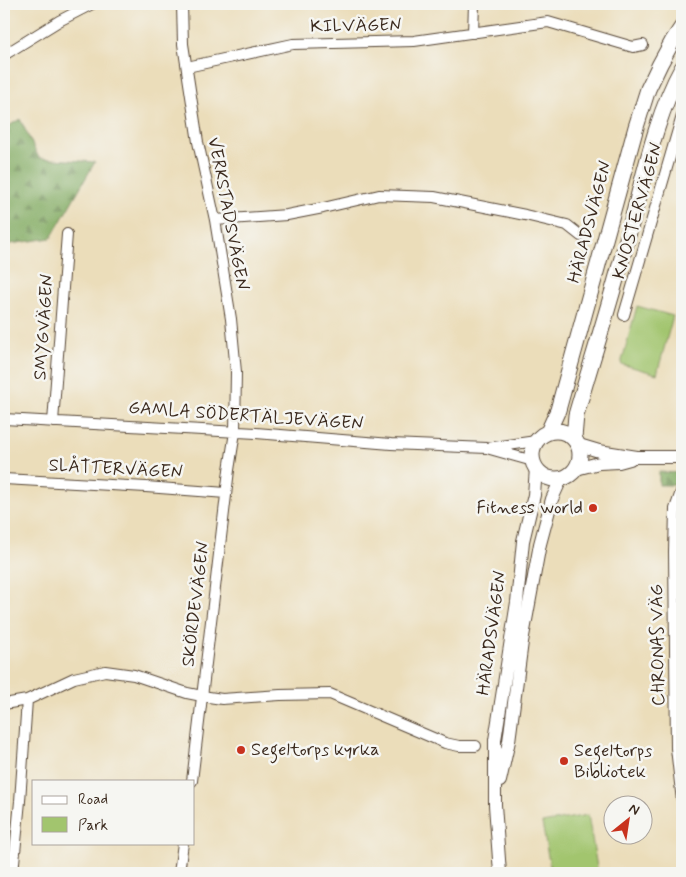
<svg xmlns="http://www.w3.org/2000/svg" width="686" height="877" font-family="Mynerve,sans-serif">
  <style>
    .green { fill: #a2c56e; stroke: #6e7846 }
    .forest { fill: url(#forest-firs); stroke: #5e6a40 }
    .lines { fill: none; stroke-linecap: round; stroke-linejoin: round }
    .minor-casing { stroke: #554535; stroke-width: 12 }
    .tertiary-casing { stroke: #554535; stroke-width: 14 }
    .secondary-casing { stroke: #554535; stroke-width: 17 }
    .minor { stroke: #fff; stroke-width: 10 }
    .tertiary { stroke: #fff; stroke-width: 12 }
    .secondary { stroke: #fff; stroke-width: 15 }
    .poi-dot { fill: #c8321e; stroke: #f6f6f2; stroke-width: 2 }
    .labels { text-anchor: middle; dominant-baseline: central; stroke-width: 5; stroke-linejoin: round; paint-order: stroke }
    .street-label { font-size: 18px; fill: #3b2a1e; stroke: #f6f6f2 }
    .poi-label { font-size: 18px; fill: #3b2a1e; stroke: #f6f6f2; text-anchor: start }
  </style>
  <defs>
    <pattern id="forest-firs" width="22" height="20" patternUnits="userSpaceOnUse" patternTransform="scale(1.25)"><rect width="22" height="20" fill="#81aa61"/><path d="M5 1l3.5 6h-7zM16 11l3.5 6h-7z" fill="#6b8b4f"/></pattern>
  </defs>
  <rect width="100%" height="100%" fill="#f6f6f2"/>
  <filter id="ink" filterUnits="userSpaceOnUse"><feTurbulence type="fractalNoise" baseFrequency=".02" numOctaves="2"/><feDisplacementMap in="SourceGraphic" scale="10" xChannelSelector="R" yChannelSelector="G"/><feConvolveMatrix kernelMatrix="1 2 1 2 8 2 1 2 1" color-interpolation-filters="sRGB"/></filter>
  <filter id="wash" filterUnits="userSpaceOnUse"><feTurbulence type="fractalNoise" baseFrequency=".0096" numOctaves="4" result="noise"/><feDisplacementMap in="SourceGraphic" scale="20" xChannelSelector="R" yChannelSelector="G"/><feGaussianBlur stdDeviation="1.12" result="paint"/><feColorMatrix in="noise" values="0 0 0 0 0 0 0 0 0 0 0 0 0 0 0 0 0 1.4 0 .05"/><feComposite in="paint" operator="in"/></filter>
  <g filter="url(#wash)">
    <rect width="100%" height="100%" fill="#ebddba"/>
    <!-- green -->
    <path class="green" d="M637 306 673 316 657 374 621 364Z
      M588 815 598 873H551L542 823Z"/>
    <!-- forest -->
    <path class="forest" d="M20 119 39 158 95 162 51 238 4 245V129Z
      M659 472 682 473V485H659Z"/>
  </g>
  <g filter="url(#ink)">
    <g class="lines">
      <!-- minor casing -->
      <g class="minor-casing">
        <path id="minor" d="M182 4 183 44 198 142 215 220 231 319 236 372 235 432 229 470 192 781
          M473 33 474 4
          M4 55 59 21 92 4
          M187 67 293 44 414 41 548 22 633 47 643 45
          M215 220 287 215 323 208 379 195 434 197 525 215 567 225 581 236
          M624 315 682 116
          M4 419 256 433 391 444 487 448 536 441
          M53 422 67 234
          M490 449 533 461
          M4 479 146 487 226 493
          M682 489 675 509 674 552 676 748 682 801
          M4 704 27 700 74 678 105 671 134 675 187 693 202 696 222 699 280 695 330 694 445 743 459 746H476
          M13 873 20 801 27 700
          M179 873 183 843"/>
      </g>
      <!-- tertiary casing -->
      <g class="tertiary-casing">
        <path id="tertiary" d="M579 445 599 451 637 457H682
          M576 469 599 463 619 462 630 459
          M500 781 509 741 522 642 540 544 552 499 561 479
          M500 873 495 805V740L517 602 523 541 534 495 536 468"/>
      </g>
      <!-- secondary casing -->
      <g class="secondary-casing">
        <path id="secondary" d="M532 455a24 24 0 1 1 48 0a24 24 0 1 1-48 0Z
          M548 432 558 410 636 127 648 89 660 64 672 42 682 27
          M574 438 576 415C594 353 614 291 630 228 644 176 656 115 682 68"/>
      </g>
      <!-- minor -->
      <use href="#minor" class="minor"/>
      <!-- tertiary -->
      <use href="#tertiary" class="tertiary"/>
      <!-- secondary -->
      <use href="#secondary" class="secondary"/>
    </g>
  </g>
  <!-- markers -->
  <g class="poi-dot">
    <circle cx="593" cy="508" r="5"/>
    <circle cx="241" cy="750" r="5"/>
    <circle cx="564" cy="761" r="5"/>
  </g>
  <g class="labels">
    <!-- street labels -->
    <g class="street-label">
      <text transform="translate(356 26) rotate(-1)">KILVÄGEN</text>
      <text transform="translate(638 211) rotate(-74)">KNOSTERVÄGEN</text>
      <text transform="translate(228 214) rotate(79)">VERKSTADSVÄGEN</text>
      <text transform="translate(590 222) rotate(-75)">HÄRADSVÄGEN</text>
      <text transform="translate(44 327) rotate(-86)">SMYGVÄGEN</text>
      <text transform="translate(246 416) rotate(4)">GAMLA SÖDERTÄLJEVÄGEN</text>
      <text transform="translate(116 469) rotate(3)">SLÅTTERVÄGEN</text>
      <text transform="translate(196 604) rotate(-83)">SKÖRDEVÄGEN</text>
      <text transform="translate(492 633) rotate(-82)">HÄRADSVÄGEN</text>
      <text transform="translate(658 645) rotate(-91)">CHRONAS VÄG</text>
    </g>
    <!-- poi labels -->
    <g class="poi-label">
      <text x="583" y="508" text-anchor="end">Fitness world</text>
      <text x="251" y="750">Segeltorps kyrka</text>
      <text x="574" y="751">Segeltorps<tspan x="574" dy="21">Bibliotek</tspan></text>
    </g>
  </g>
  <!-- margin -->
  <rect width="686" height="877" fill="none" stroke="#f6f6f2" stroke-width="20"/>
  <!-- legend -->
  <rect x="32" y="780" width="162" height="65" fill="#f6f6f2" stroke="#aba49d"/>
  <rect x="42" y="796" width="25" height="8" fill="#ffffff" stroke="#aba49d"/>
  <text x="78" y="804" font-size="15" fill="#3b2a1e">Road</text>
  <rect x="42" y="817" width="25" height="15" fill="#a2c56e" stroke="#aba49d"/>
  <text x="78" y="830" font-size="15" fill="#3b2a1e">Park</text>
  <!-- north arrow -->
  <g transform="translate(628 820) rotate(30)"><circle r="24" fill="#f6f6f2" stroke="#aba49d"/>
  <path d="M0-4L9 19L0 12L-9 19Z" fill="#c8321e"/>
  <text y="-8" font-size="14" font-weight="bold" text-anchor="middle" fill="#3b2a1e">N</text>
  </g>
</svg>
